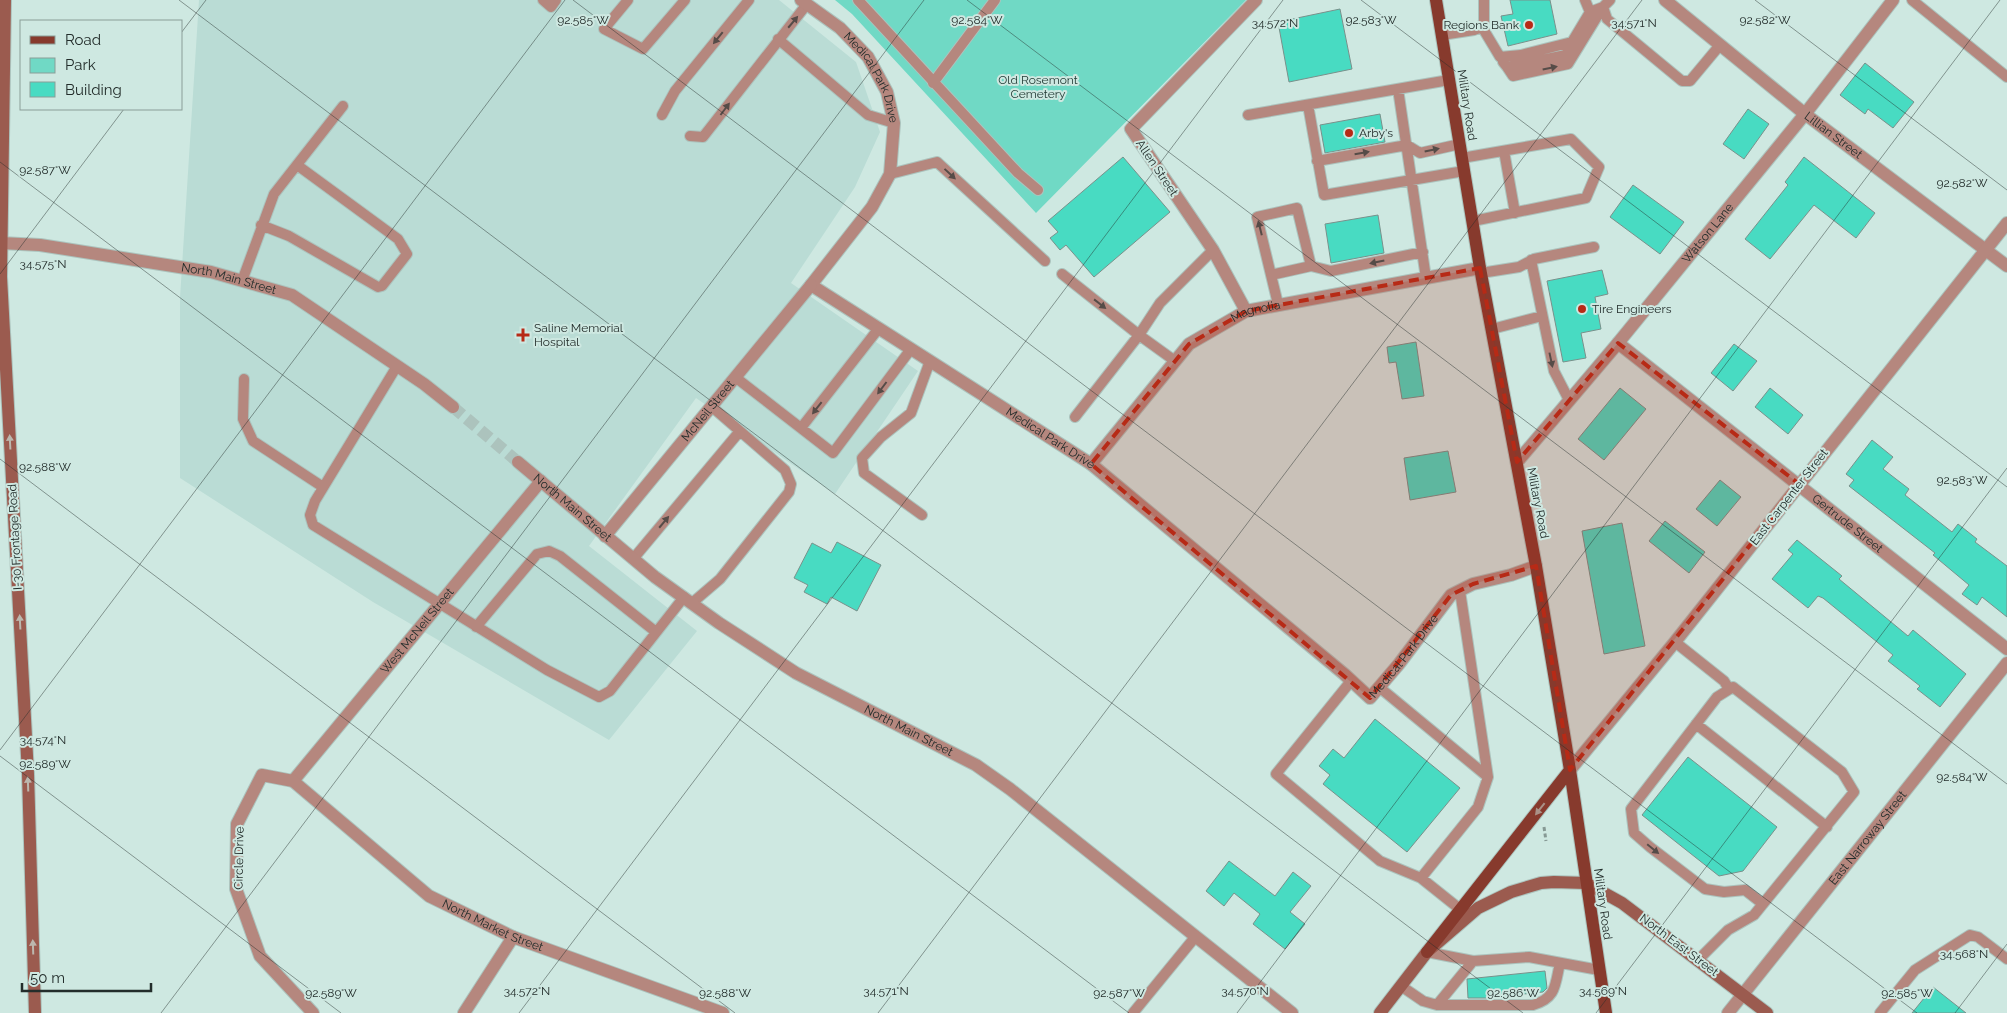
<svg xmlns="http://www.w3.org/2000/svg" width="2007" height="1013" font-family="Raleway,sans-serif">
  <style>
    .built { fill: #badcd5 }
    .green { fill: #70d9c5 }
    .building { fill: #48dbc2; stroke: #79918b }
    .lines { fill: none; stroke-linecap: round; stroke-linejoin: round }
    .minor-tunnel { stroke: #acc3bd; stroke-width: 12; stroke-dasharray: 12 6; stroke-linecap: butt }
    .service-casing { stroke: #acc3bd; stroke-width: 12 }
    .minor-casing { stroke: #acc3bd; stroke-width: 14 }
    .secondary-casing { stroke: #acc3bd; stroke-width: 14 }
    .primary-casing { stroke: #acc3bd; stroke-width: 14 }
    .path { stroke: #869994; stroke-width: 3; stroke-dasharray: 4 2.5; stroke-linecap: butt }
    .service { stroke: #b5877e; stroke-width: 10 }
    .minor { stroke: #b5877e; stroke-width: 12 }
    .secondary { stroke: #9b5b4f; stroke-width: 12 }
    .primary { stroke: #873a2d; stroke-width: 12 }
    .oneway { fill: #564c48 }
    .oneway2 { fill: #bcb7ae }
    .oneway3 { fill: #aa9187 }
    .marked { fill: #b72a16; fill-opacity: 0.2; stroke: #b72a16; stroke-width: 4; stroke-dasharray: 10 6; stroke-linejoin: round }
    .ticks { fill: none; stroke: #232d2b; stroke-width: 1; stroke-opacity: 0.45 }
    .poi-dot { fill: #b72a16; stroke: #cee8e1; stroke-width: 2 }
    .labels { text-anchor: middle; dominant-baseline: central; stroke-width: 4; stroke-linejoin: round; paint-order: stroke }
    .poi-label { font-size: 12px; fill: #232d2b; stroke: #cee8e1; text-anchor: start }
    .street-label { font-size: 12px; fill: #232d2b; stroke: #cee8e1 }
    .park-label { font-size: 12px; fill: #233b36; stroke: #cee8e1 }
    .ticks-label { font-size: 12px; text-anchor: middle; fill: #232d2b; stroke: #cee8e1; stroke-width: 4; stroke-linejoin: round; paint-order: stroke }
  </style>
  <rect width="100%" height="100%" fill="#cee8e1"/>
  <!-- built -->
  <path class="built" d="M199 0H779L856 62 880 132 855 187 791 283 918 371 835 494 696 398 589 546 697 631 609 740 373 602 180 478V298Z"/>
  <!-- green -->
  <path class="green" d="M835 0H1246L1036 213 852 14Z"/>
  <!-- building -->
  <path class="building" d="M1510 0H1550L1557 34 1508 46 1501 16 1513 14Z
    M1340 9 1352 69 1289 82 1278 22Z
    M1865 63 1914 102 1893 128 1868 109 1865 114 1840 95Z
    M1748 109 1769 124 1744 159 1723 144Z
    M1380 114 1385 142 1325 153 1320 125Z
    M1123 157 1170 212 1094 277 1066 245 1060 250 1050 238 1058 232 1048 221Z
    M1804 157 1875 213 1856 238 1814 205 1770 259 1745 239 1788 185 1785 182Z
    M1633 185 1684 222 1660 254 1610 217Z
    M1378 215 1384 253 1331 263 1325 224Z
    M1602 270 1608 294 1595 297 1601 329 1581 333 1586 358 1563 362 1547 281Z
    M1416 342 1424 396 1402 399 1396 362 1389 363 1387 347Z
    M1734 344 1757 361 1733 391 1711 373Z
    M1620 388 1646 409 1604 460 1578 439Z
    M1770 388 1803 415 1788 434 1755 407Z
    M1872 440 1893 457 1883 469 1909 489 1905 495 1952 532 1958 524 1977 539 1975 542 2007 566V617L1982 597 1977 605 1962 594 1969 585 1933 555 1935 553 1849 486 1854 480 1846 474Z
    M1448 451 1456 492 1410 500 1404 458Z
    M1720 480 1741 497 1717 526 1696 509Z
    M1665 521 1705 552 1689 573 1649 541Z
    M1622 523 1645 646 1604 654 1582 531Z
    M1797 540 1842 576 1839 579 1908 636 1913 630 1966 674 1940 707 1917 689 1920 686 1888 661 1893 655 1823 598 1818 596 1808 608 1772 579 1793 554 1788 550Z
    M837 542 881 565 857 611 831 597 827 604 804 592 808 585 794 578 812 543 831 553Z
    M1375 719 1460 788 1407 852 1323 784 1330 775 1319 766 1333 749 1344 758Z
    M1688 757 1777 827 1743 871 1719 876 1642 815Z
    M1229 861 1275 896 1293 872 1311 886 1290 912 1305 924 1285 949 1253 924 1260 914 1234 893 1224 906 1206 891Z
    M1545 971 1547 988 1543 992 1487 998H1468L1467 979Z
    M1933 987 1966 1013H1912Z"/>
  <g class="lines">
    <!-- minor-tunnel -->
    <path class="minor-tunnel" d="M453 407 518 462"/>
    <!-- service casing -->
    <g class="service-casing">
      <path id="service" d="M543 0 551 7 556 0
        M628 0 604 29 643 49 685 0
        M858 0 1018 173 1038 190
        M1484 0V21L1482 27 1500 57 1521 55 1572 42 1590 12
        M1585 0 1590 12 1603 7 1610 0
        M1912 0 2007 77
        M1603 7 1607 19 1682 81H1690L1720 45
        M1442 35 1474 30 1482 27
        M778 39 868 115 894 123
        M1503 62 1507 67 1566 55 1571 45
        M1507 67 1513 76 1568 64 1603 7
        M933 83 995 0
        M1398 89 1426 278
        M1308 105 1324 195 1464 171
        M662 115 675 91 749 0
        M1248 115 1449 80
        M690 136 703 137 807 4
        M1504 151 1515 213
        M1462 158 1571 139 1599 167 1586 198 1473 221
        M1317 161 1407 145 1420 153 1460 144
        M890 174 937 162 1045 261
        M261 225 289 236 378 287 382 286 407 254 398 239 297 165
        M1531 260 1554 371 1569 400
        M1481 273 1519 267 1534 259 1594 247
        M1062 274 1139 335 1160 303 1213 250
        M1271 275 1311 266 1331 271 1423 252
        M242 281 274 194 343 106
        M1278 304 1257 217 1297 208 1311 266
        M1492 329 1542 316
        M397 366 315 501 310 515 313 525 547 670 599 697 610 691 684 597
        M735 377 833 453 911 349
        M244 379 243 419 253 441 323 487
        M1075 417 1139 335 1175 361
        M801 428 879 328
        M922 515 864 473 862 458 881 437 911 413 930 361
        M633 559 740 431
        M1460 591 1488 777
        M692 603 720 579 789 492 791 484 785 470 711 406
        M476 627 537 554 549 551 560 556 656 632
        M1675 642 1724 681 1729 689
        M1351 681 1276 774 1380 861 1421 878 1478 807 1488 777 1379 687
        M1696 724 1827 827
        M1421 878 1461 910
        M1427 952 1473 961 1529 957 1599 970
        M1699 959 1728 930 1754 915 1854 792 1842 772 1733 687 1717 697 1631 809 1634 833 1650 847 1705 889 1724 892 1745 890 1763 904
        M1401 986 1423 1001 1437 1005 1473 961
        M1437 1005H1533C1557 998 1555 984 1560 963
        M1133 1013 1196 936
        M1880 1013 1915 970 1970 935 1978 937 2007 959"/>
    </g>
    <!-- minor casing -->
    <g class="minor-casing">
      <g id="minor">
        <path id="s1" d="M801 0 840 28 868 57 887 92 894 123 890 174 872 207 811 285 1091 464 1344 674 1370 698 1399 664 1451 595 1473 584 1511 575 1536 566"/>
        <path id="s2" d="M1665 0 1805 114 2007 266"/>
        <path id="s3" d="M1 243 40 245 211 272 292 295 424 384 453 407"/>
        <path d="M1246 311 1213 250 1131 129 1256 0"/>
        <path id="s4" d="M1618 343 2007 649"/>
        <path id="s5" d="M518 462 655 577 719 623 796 673 976 765 1010 789 1292 1013"/>
        <path id="s6" d="M1517 462 1618 343 1805 114 1893 0"/>
        <path id="s7" d="M1091 464 1189 344 1246 311 1480 268"/>
        <path id="s8" d="M605 536 811 285"/>
        <path d="M1570 770 1675 642 2007 223"/>
        <path id="s9" d="M293 781 541 481"/>
        <path id="s10" d="M313 1013 260 956 236 889 237 824 262 775 293 781 429 896 513 937 723 1013"/>
        <path d="M464 1013 513 937"/>
        <path id="s11" d="M1728 1013 2007 663"/>
      </g>
    </g>
    <!-- secondary casing -->
    <g class="secondary-casing">
      <path id="secondary" d="M5 0 1 277 28 774 35 1013
        M1380 1013 1427 952 1478 908 1511 892 1541 883 1554 882 1586 883 1622 903 1767 1013"/>
    </g>
    <!-- primary casing -->
    <g class="primary-casing">
      <path id="primary" d="M1436 0 1480 268 1536 566 1570 770 1606 1013
        M1427 952 1570 770"/>
    </g>
    <!-- path -->
    <path class="path" d="M1544 827 1546 841"/>
    <!-- service -->
    <use href="#service" class="service"/>
    <!-- minor -->
    <use href="#minor" class="minor"/>
    <!-- secondary -->
    <use href="#secondary" class="secondary"/>
    <!-- primary -->
    <use href="#primary" class="primary"/>
  </g>
  <!-- one-way arrows -->
  <defs><path id="oneway-solid" d="M-6-.8H1V-3.2L6.5 0L1 3.2V.8H-6Z" transform="scale(1.25)"/></defs>
  <g class="oneway">
    <use href="#oneway-solid" transform="translate(793 22) rotate(-50)"/>
    <use href="#oneway-solid" transform="translate(718 38) rotate(129)"/>
    <use href="#oneway-solid" transform="translate(1550 68) rotate(-12)"/>
    <use href="#oneway-solid" transform="translate(725 109) rotate(-53)"/>
    <use href="#oneway-solid" transform="translate(1432 150) rotate(-12)"/>
    <use href="#oneway-solid" transform="translate(1362 153) rotate(-10)"/>
    <use href="#oneway-solid" transform="translate(950 174) rotate(43)"/>
    <use href="#oneway-solid" transform="translate(1260 228) rotate(-104)"/>
    <use href="#oneway-solid" transform="translate(1377 262) rotate(168)"/>
    <use href="#oneway-solid" transform="translate(1100 304) rotate(38)"/>
    <use href="#oneway-solid" transform="translate(1551 360) rotate(78)"/>
    <use href="#oneway-solid" transform="translate(882 388) rotate(127)"/>
    <use href="#oneway-solid" transform="translate(817 408) rotate(128)"/>
    <use href="#oneway-solid" transform="translate(664 522) rotate(-50)"/>
    <use href="#oneway-solid" transform="translate(1653 849) rotate(39)"/>
  </g>
  <g class="oneway2">
    <use href="#oneway-solid" transform="translate(10 442) rotate(-93)"/>
    <use href="#oneway-solid" transform="translate(20 622) rotate(-93)"/>
    <use href="#oneway-solid" transform="translate(28 784) rotate(-92)"/>
    <use href="#oneway-solid" transform="translate(33 947) rotate(-92)"/>
  </g>
  <use class="oneway3" href="#oneway-solid" transform="translate(1540 809) rotate(128)"/>
  <!-- marked area -->
  <path class="marked" d="M1480 268 1517 462 1618 343 1799 484 1570 770 1536 566 1473 584 1451 595 1370 698 1091 464 1189 344 1246 311Z"/>
  <!-- ticks -->
  <path class="ticks" d="M179 0 1523 1013M573 0 1917 1013M967 0 2007 784M1361 0 2007 487M1755 0 2007 190M181 33 206 0M0 162 1129 1013M0 274 124 109M0 459 735 1013M0 750 565 0M0 756 341 1013M161 1013 924 0M519 1013 1283 0M878 1013 1642 0M1237 1013 2000 0M1596 1013 2007 468M1955 1013 2007 944"/>
  <!-- markers -->
  <g class="poi-dot">
    <circle cx="1529" cy="25" r="5"/>
    <circle cx="1349" cy="133" r="5"/>
    <circle cx="1582" cy="309" r="5"/>
    <path d="M520.5 327.5h5v5h5v5h-5v5h-5v-5h-5v-5h5z"/>
  </g>
  <g class="labels">
    <!-- poi labels -->
    <g class="poi-label">
      <text x="1519" y="25" text-anchor="end">Regions Bank</text>
      <text x="1359" y="133">Arby's</text>
      <text x="1592" y="309">Tire Engineers</text>
      <text x="534" y="328">Saline Memorial<tspan x="534" dy="14">Hospital</tspan></text>
    </g>
    <!-- street labels -->
    <g class="street-label">
      <text stroke="none"><textPath href="#s1" startOffset="108">Medical Park Drive</textPath></text>
      <text transform="translate(1467 105) rotate(81)">Military Road</text>
      <text stroke="none"><textPath href="#s2" startOffset="216">Lillian Street</textPath></text>
      <text transform="translate(1157 168) rotate(56)">Allen Street</text>
      <text stroke="none"><textPath href="#s6" startOffset="298">Watson Lane</textPath></text>
      <text stroke="none"><textPath href="#s3" startOffset="231">North Main Street</textPath></text>
      <text stroke="none"><textPath href="#s7" startOffset="230">Magnolia</textPath></text>
      <text stroke="none"><textPath href="#s8" startOffset="162">McNeil Street</textPath></text>
      <text stroke="none"><textPath href="#s1" startOffset="632">Medical Park Drive</textPath></text>
      <text transform="translate(1789 497) rotate(-52)">East Carpenter Street</text>
      <text transform="translate(1538 503) rotate(79)">Military Road</text>
      <text stroke="none"><textPath href="#s5" startOffset="71">North Main Street</textPath></text>
      <text stroke="none"><textPath href="#s4" startOffset="292">Gertrude Street</textPath></text>
      <text transform="translate(15 537) rotate(-93)">I-30 Frontage Road</text>
      <text stroke="none"><textPath href="#s9" startOffset="195">West McNeil Street</textPath></text>
      <text stroke="none"><textPath href="#s1" startOffset="1098">Medical Park Drive</textPath></text>
      <text stroke="none"><textPath href="#s5" startOffset="476">North Main Street</textPath></text>
      <text stroke="none"><textPath href="#s11" startOffset="224">East Narroway Street</textPath></text>
      <text transform="translate(239 858) rotate(-89)">Circle Drive</text>
      <text transform="translate(1603 904) rotate(82)">Military Road</text>
      <text stroke="none"><textPath href="#s10" startOffset="549">North Market Street</textPath></text>
      <text transform="translate(1679 945) rotate(37)">North East Street</text>
    </g>
    <!-- park labels -->
    <g class="park-label">
      <text x="1038" y="80">Old Rosemont<tspan x="1038" dy="14">Cemetery</tspan></text>
    </g>
  </g>
  <g class="ticks-label">
    <text x="583" y="24">92.585°W</text>
    <text x="977" y="24">92.584°W</text>
    <text x="1371" y="24">92.583°W</text>
    <text x="1765" y="24">92.582°W</text>
    <text x="1275" y="27">34.572°N</text>
    <text x="1634" y="27">34.571°N</text>
    <text x="45" y="174">92.587°W</text>
    <text x="1962" y="187">92.582°W</text>
    <text x="43" y="268">34.575°N</text>
    <text x="45" y="471">92.588°W</text>
    <text x="1962" y="484">92.583°W</text>
    <text x="43" y="744">34.574°N</text>
    <text x="45" y="768">92.589°W</text>
    <text x="1962" y="781">92.584°W</text>
    <text x="1964" y="958">34.568°N</text>
    <text x="527" y="995">34.572°N</text>
    <text x="886" y="995">34.571°N</text>
    <text x="1245" y="995">34.570°N</text>
    <text x="1603" y="995">34.569°N</text>
    <text x="331" y="997">92.589°W</text>
    <text x="725" y="997">92.588°W</text>
    <text x="1119" y="997">92.587°W</text>
    <text x="1513" y="997">92.586°W</text>
    <text x="1907" y="997">92.585°W</text>
  </g>
  <!-- legend -->
  <rect x="20" y="20" width="162" height="90" fill="#cee8e1" stroke="#8a9d98"/>
  <rect x="30" y="36" width="25" height="8" fill="#873a2d" stroke="#8a9d98"/>
  <text x="65" y="45" font-size="15" fill="#232d2b">Road</text>
  <rect x="30" y="58" width="25" height="15" fill="#70d9c5" stroke="#8a9d98"/>
  <text x="65" y="70" font-size="15" fill="#232d2b">Park</text>
  <rect x="30" y="82" width="25" height="15" fill="#48dbc2" stroke="#8a9d98"/>
  <text x="65" y="95" font-size="15" fill="#232d2b">Building</text>
  <!-- scale -->
  <path d="M22 983v8h129v-8" fill="none" stroke="#232d2b" stroke-width="2.5"/>
  <text x="30" y="983" font-size="15" fill="#232d2b" stroke="#cee8e1" stroke-width="4" paint-order="stroke">50 m</text>
</svg>
